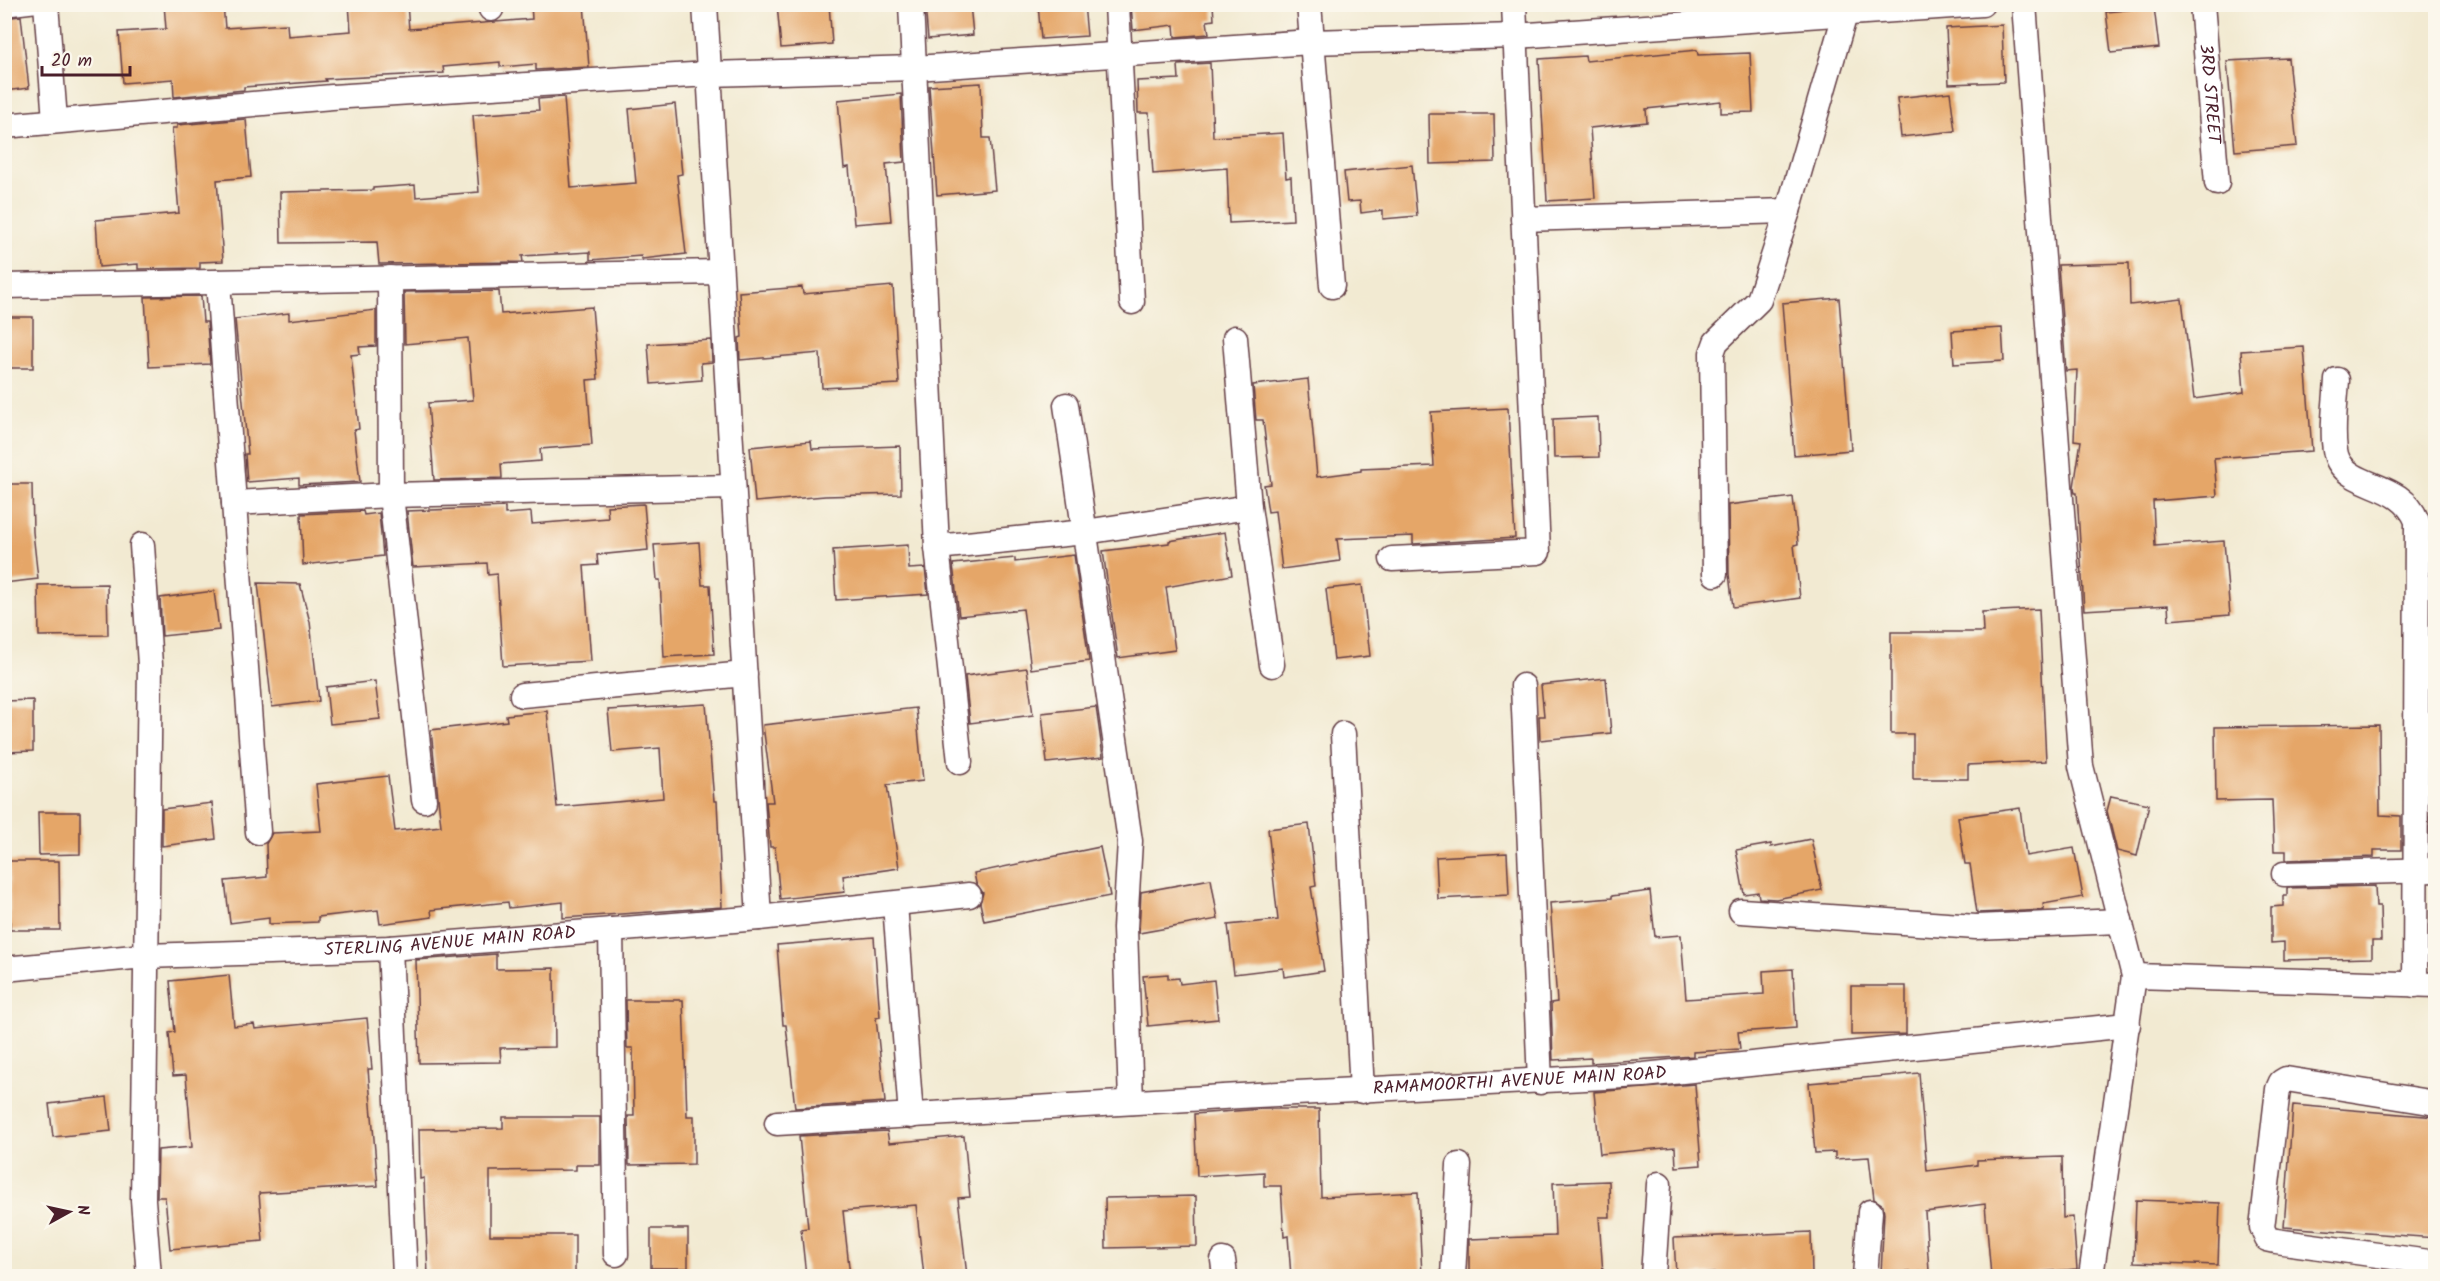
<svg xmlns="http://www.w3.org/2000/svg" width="2440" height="1281" font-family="Kalam,sans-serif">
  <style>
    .building { fill: #e5a667 }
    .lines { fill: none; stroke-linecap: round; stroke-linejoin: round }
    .lane-casing { stroke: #633d44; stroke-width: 15 }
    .street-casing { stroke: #633d44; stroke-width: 27 }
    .lane { stroke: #fff; stroke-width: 12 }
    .street { stroke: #fff; stroke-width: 24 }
    .labels { text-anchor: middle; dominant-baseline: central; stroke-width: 6; stroke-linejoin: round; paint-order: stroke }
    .street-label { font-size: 18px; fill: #4a1f2b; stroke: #fbf7ec }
  </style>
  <rect width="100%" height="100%" fill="#fbf7ec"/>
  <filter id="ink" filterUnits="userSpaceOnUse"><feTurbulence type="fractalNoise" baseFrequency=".0167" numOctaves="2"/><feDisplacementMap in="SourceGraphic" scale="12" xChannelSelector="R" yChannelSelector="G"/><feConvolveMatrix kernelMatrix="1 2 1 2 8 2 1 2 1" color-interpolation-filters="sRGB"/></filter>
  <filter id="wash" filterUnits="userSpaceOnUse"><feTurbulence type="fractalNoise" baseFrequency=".008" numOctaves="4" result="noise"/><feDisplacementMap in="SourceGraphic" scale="24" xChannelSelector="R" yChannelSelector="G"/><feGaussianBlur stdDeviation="1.35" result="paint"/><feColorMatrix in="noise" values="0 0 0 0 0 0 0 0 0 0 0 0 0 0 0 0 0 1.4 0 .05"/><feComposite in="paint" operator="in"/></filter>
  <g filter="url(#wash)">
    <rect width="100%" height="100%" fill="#f2ead2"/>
    <g id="blocks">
      <!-- building -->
      <path class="building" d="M164 4H223L225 28 287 24 288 36 351 31 349 4H407L409 29 532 19 531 4H584L589 67 536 70V64L500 67V62L443 67 444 73 325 79 326 81 244 87V90L174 97 173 79 123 83 119 32 166 29Z
        M777 4H829L832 44 781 48Z
        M925 4H970L973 35 928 39Z
        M1038 4H1084L1087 36 1041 39Z
        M1131 4H1213L1214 20 1207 21 1209 34 1175 37 1174 25 1133 30Z
        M2154 7 2159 48 2111 53 2106 12Z
        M21 16 29 88 4 91V18Z
        M2002 25 2004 82 1949 84 1946 28Z
        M1697 50 1698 55 1750 53 1753 112 1721 113V101L1646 109 1647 122 1590 128 1595 198 1547 201 1539 59 1585 56 1586 61Z
        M2288 58 2297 146 2235 151 2227 61Z
        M1210 63 1213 137 1283 133 1286 178 1291 177 1293 220 1229 223 1227 168 1153 174 1149 113H1138L1137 81 1179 79 1178 65Z
        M981 83 983 138H990L995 190 937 195 929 86Z
        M1950 92 1955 131 1901 137 1897 98Z
        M901 94 904 162 886 164 891 221 854 224 849 167 844 168 838 100Z
        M564 97 571 188 636 183 629 109 675 104 682 174 677 175 686 254 642 259 641 256 590 260V252L522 256 523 262 379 264 377 242 281 243 280 192 373 190V188L415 185 416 197 479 192 473 115 539 110 538 99Z
        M1429 114H1494L1495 162 1430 164Z
        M246 119 251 177 217 180 223 261 200 262V268L138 269V264L99 267 96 220 179 213 172 128H177V125Z
        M1412 165 1417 216 1383 219V210L1361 213 1360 201 1347 202 1344 172Z
        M2129 263 2130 305 2182 299 2194 399 2244 392 2241 351 2304 347 2312 451 2214 458 2217 496 2153 501 2155 546 2224 541 2230 615 2169 620 2168 605 2084 610 2077 493H2075L2074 487 2081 441 2074 440 2077 370 2066 371 2058 265Z
        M893 286 899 384 822 388 820 353 740 360 739 338 742 337 739 292 802 287 803 294Z
        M499 291 501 314 592 307 598 379 587 380 592 445 540 449 541 461 501 464 502 478 434 480 428 403 473 400 468 338 405 344 404 292Z
        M201 296 203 322H207L210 364 149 367 145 297Z
        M1839 298 1851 450 1794 455 1782 303Z
        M376 310V346L359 347 360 354 351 355 359 429 354 430 360 482 299 485V478L247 482 245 454H248L235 319 289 313V320Z
        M4 317H33V368H4Z
        M2002 328 2004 361 1954 364 1952 331Z
        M711 340 712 362 701 363 702 380 651 384 648 344Z
        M1308 379 1317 477 1361 471V469L1434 466 1431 412 1508 408 1515 538 1413 544V536L1337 539 1340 561 1282 569 1275 511 1268 512 1264 485 1271 484 1263 420H1256L1253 385Z
        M1598 417 1599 457 1554 458 1553 419Z
        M811 441 812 449 900 446 901 494 825 496 755 502 750 447Z
        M4 484H32L33 532 38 579 4 583Z
        M1793 497 1798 544 1794 545 1800 598 1733 607 1729 574 1728 505Z
        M644 504 648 550 597 555 598 565 584 566 591 661 503 666 497 574 488 575 487 563 413 567 407 511 505 507V514L531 512 532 524 608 518 607 506Z
        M363 511 364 515 379 513 383 556 303 565 301 514Z
        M1225 532 1232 575 1166 587 1175 650 1118 658 1103 551 1169 543V541Z
        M699 542 702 585H710L714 654 664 657 660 580H657L654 545Z
        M908 545 909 569 925 568 928 594 836 600 833 550Z
        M1074 555 1089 661 1031 669 1023 609 959 616 953 564 1015 558V562Z
        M258 583 300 584 310 622 319 701 272 707Z
        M107 584 108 635 39 636 38 585Z
        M1362 585 1370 656 1334 660 1326 589Z
        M214 591 219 630 162 636 160 598Z
        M2039 609 2046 761 1968 765V779H1913V734H1891V632H1983L1982 612Z
        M1027 668 1033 715 970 723 965 676Z
        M1606 678 1611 733 1540 740 1539 716H1544L1541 685Z
        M375 681 380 719 330 724 326 687Z
        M33 700V751L4 752V701Z
        M706 704 714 801H717L722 907 563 918V902L509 908 508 902 431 910 432 917 380 924 378 910 318 917V922L269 924V918L230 923 225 881 267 877 266 844 272 833 321 831 316 784 388 776 395 831 441 826 431 730 507 721 506 715 547 711 557 807 663 798 660 748 612 752 608 710Z
        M1096 707 1103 757 1047 763 1042 713Z
        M916 708 923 781 887 785 899 868 843 876 845 892 780 899 775 847H770L768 824 766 802H773L763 725Z
        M2379 725 2380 815 2401 816V850H2374V857L2286 860V851H2274L2272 800 2216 801 2215 727Z
        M2111 796 2149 804 2137 856 2117 851 2107 811Z
        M212 803 216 839 162 846V809Z
        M2020 808 2026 856 2074 848 2083 897 2043 904 2044 910 1977 913 1970 864H1965L1958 817Z
        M38 812H80V854L39 855Z
        M2430 816 2436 817V850H2430Z
        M1309 824 1316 886 1311 887 1324 971 1284 977 1283 968 1234 974 1228 925 1278 920 1268 829Z
        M1811 839 1822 890 1776 899 1759 898 1758 892 1744 894 1736 850 1771 844V847Z
        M1100 847 1110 896 984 921 980 903 983 893 976 883 974 873Z
        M1507 853 1509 895 1438 899 1436 857Z
        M9 861H59L60 930H10Z
        M1211 879 1218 919 1139 933 1141 892Z
        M2375 886 2376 906H2380L2381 941H2372V958L2284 960V942L2271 943V907L2283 906V896H2287V888Z
        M1650 891 1655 937 1681 935 1686 999 1764 994 1763 971 1793 969 1796 1028 1738 1032 1740 1049 1693 1052V1056L1591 1063V1058L1553 1060 1551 1003 1557 1002 1550 903 1612 898V896Z
        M874 937 880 1017 876 1018 885 1102 795 1108 786 1025H783L777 945Z
        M496 954V969L554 968 555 1047 500 1048 501 1062 419 1063 416 960Z
        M1168 974V979L1179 978 1180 984 1214 980 1218 1019 1148 1026 1143 976Z
        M229 975 234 1026 254 1024 255 1029 367 1018 372 1069H368L378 1186 259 1193 263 1241 170 1249 165 1197H157L158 1150 192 1147 186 1075 173 1076 169 1033 175 1032 170 981Z
        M1851 986H1906V1034L1851 1035Z
        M626 1000H683L687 1116H694V1164L629 1165 628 1116H634L633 1048H627Z
        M1919 1073 1927 1171 1977 1165V1160L2062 1157 2063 1218 2073 1217 2077 1269 1991 1276 1985 1204 1925 1212 1929 1271 1881 1274 1884 1213 1883 1205 1874 1199 1869 1157 1835 1159V1152L1815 1153 1809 1083Z
        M1695 1084 1701 1165 1676 1167 1675 1147 1600 1154 1594 1092Z
        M107 1097 111 1131 53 1137 49 1104Z
        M2293 1105 2436 1117V1238L2284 1227Z
        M1263 1109H1319L1321 1197 1418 1192 1422 1276H1291L1288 1236 1284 1237 1281 1186H1264V1172L1197 1176 1194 1114Z
        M503 1117H600V1165H576V1170L490 1171V1235H575V1276H428L424 1178 420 1179 419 1129 503 1128Z
        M887 1131 889 1143 964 1136 970 1197 958 1198 967 1276H924L916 1205 843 1211 850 1276H806L801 1229 808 1228 799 1136Z
        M1609 1181 1610 1217H1599L1603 1274 1569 1276H1546L1545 1273 1469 1276V1239L1555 1236 1553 1183Z
        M1196 1196 1197 1246 1106 1248 1105 1198Z
        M2136 1200 2220 1203 2218 1265 2134 1262Z
        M651 1229H688V1268H651Z
        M1811 1232 1812 1276H1745V1272L1676 1275 1674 1238Z"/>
    </g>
  </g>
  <g filter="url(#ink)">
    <use href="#blocks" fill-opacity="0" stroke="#633d44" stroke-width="1.5"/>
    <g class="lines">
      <!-- lane casing -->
      <g class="lane-casing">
        <path id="lane" d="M4 10 46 5"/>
      </g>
      <!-- street casing -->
      <g class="street-casing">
        <g id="street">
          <path d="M46 4 55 120"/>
          <path d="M491 4V9"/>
          <path d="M705 4 759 918"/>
          <path d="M911 4 937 547 960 762"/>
          <path d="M1117 4 1132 302"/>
          <path d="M1309 4 1332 286"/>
          <path d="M2024 4 2081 766 2134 976 2091 1276"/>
          <path id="s1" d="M2202 4 2217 183"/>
          <path d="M4 126 332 97 492 87 709 74 915 68 1311 42 1515 36 1982 4"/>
          <path d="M1523 219 1788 211"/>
          <path d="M390 278 391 495 424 800"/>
          <path d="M218 282 234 503"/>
          <path d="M4 286 720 272"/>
          <path d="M1235 338 1249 507 1272 665"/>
          <path d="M2337 380C2336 399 2329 446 2339 462 2355 489 2402 482 2417 521L2415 985"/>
          <path d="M1066 405 1130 841 1125 928 1131 1102"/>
          <path d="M142 545 150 665 143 1200 149 1276"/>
          <path d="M937 547 1085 532 1249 507"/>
          <path d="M1392 559 1538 552 1514 4"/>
          <path d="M1715 574 1712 353 1716 342 1759 300 1788 211 1848 4"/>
          <path d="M1523 686 1540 1082"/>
          <path d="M522 695 745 674"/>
          <path d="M1343 734 1362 1091"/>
          <path d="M258 832 234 503 391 495 733 487"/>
          <path d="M2284 874 2436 870"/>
          <path d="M895 904 911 1116"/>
          <path d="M1741 911 1976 927 2120 921"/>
          <path d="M611 930 616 1254"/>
          <path d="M390 948 405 1276"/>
          <path id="s2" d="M4 969 145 956 390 948 759 918 969 895"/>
          <path d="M2134 976 2436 985"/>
          <path d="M2436 1103 2286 1079 2281 1082 2278 1089 2262 1228 2267 1239 2276 1241 2436 1263"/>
          <path id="s3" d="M777 1123 1257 1095 1644 1075 2128 1025"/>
          <path d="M1223 1260 1225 1276"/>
          <path d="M1453 1276 1459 1165"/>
          <path d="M1653 1276 1659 1184"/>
          <path d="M1865 1276 1870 1212"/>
        </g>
      </g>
      <!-- lane -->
      <use href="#lane" class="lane"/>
      <!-- street -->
      <use href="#street" class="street"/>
    </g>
  </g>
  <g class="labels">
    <!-- street labels -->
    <g class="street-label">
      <text stroke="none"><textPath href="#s1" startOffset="90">3RD STREET</textPath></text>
      <text stroke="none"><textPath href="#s2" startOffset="447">STERLING AVENUE MAIN ROAD</textPath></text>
      <text stroke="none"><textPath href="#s3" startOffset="744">RAMAMOORTHI AVENUE MAIN ROAD</textPath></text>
    </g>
  </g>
  <!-- margin -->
  <rect width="2440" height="1281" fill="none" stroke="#fbf7ec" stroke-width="24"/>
  <!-- north arrow -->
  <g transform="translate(69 1212) rotate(82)" stroke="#fbf7ec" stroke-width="4.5" paint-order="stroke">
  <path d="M0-4.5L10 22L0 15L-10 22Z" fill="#4a1f2b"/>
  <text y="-9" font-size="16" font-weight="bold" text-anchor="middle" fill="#4a1f2b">N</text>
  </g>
  <!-- scale -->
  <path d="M42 66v9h88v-9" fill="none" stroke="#4a1f2b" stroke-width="3"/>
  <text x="51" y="66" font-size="18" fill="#4a1f2b" stroke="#fbf7ec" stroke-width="4.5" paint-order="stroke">20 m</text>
</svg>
